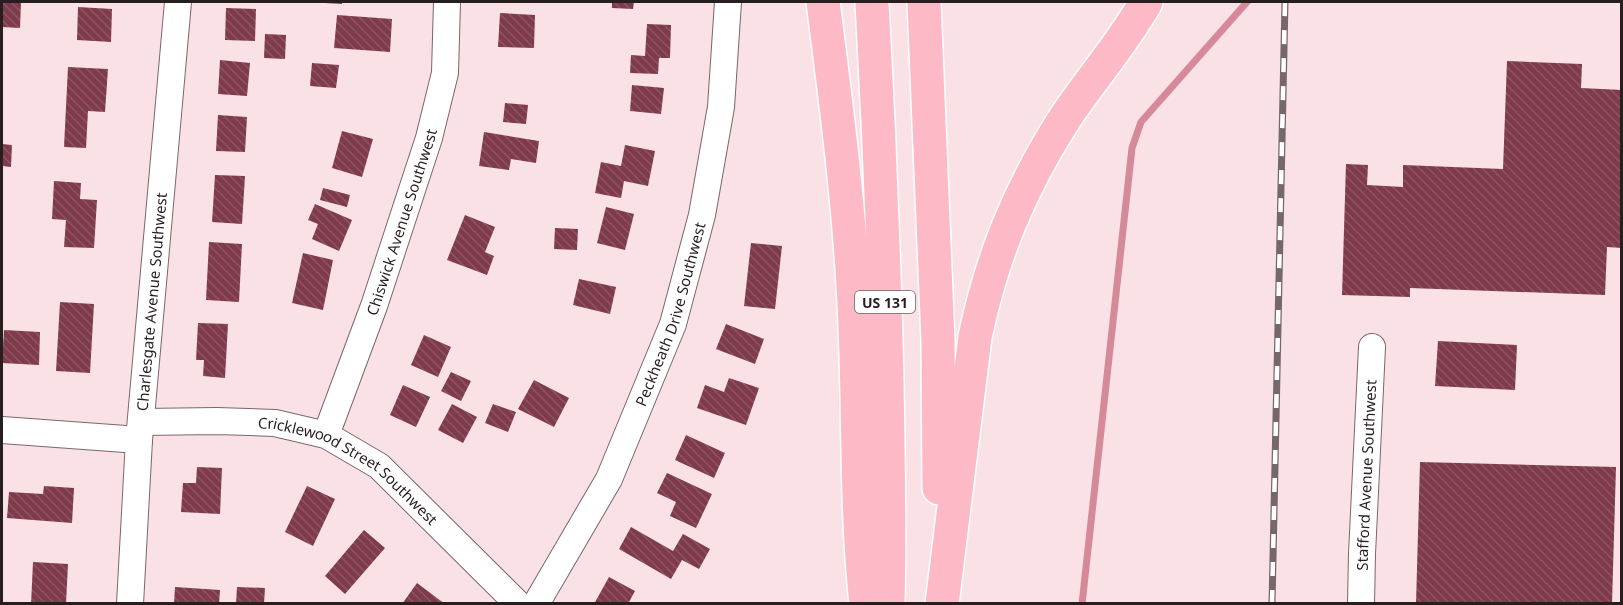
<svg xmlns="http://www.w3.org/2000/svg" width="1623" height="605" font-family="'Noto Sans',sans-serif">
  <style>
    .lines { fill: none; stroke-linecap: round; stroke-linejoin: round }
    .stream { stroke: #d68999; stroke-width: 7 }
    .building { fill: url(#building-back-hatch) }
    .minor-casing { stroke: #7c666a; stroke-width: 28 }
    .highway-casing { stroke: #fff; stroke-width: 36 }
    .minor { stroke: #fff; stroke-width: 26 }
    .highway { stroke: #feb9c6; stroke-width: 33 }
    .rail-casing { stroke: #75676a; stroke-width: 7 }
    .rail { stroke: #fff; stroke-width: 4.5; stroke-dasharray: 14; stroke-linecap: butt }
    .labels { text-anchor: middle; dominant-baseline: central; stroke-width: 6; stroke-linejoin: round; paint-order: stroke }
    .shield { fill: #fff; stroke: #686263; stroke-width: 1.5 }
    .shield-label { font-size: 14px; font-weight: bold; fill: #271e20 }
    .street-label { font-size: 15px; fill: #271e20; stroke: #fff }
  </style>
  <defs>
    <pattern id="building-back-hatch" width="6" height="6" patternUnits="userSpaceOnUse" patternTransform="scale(1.5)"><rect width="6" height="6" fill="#7f3b4c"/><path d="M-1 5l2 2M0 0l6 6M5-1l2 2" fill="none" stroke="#8c5562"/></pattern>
  </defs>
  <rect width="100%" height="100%" fill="#f9e1e5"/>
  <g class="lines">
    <!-- stream -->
    <path class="stream" d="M1082 604 1132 148 1141 122 1247 2"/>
  </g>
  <!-- building -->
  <path class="building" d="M2 2H21L20 28 2 27Z
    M325 2H342V4L325 3Z
    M612 2H634L633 9 612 8Z
    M78 7 112 9 111 42 77 40Z
    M226 8 256 9 255 41 225 40Z
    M500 13 535 15 534 48 498 47Z
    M337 15 392 19 390 52 334 48Z
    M647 24 671 25 670 58H659L658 74 630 73 631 55 645 56Z
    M265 34 286 35 285 59 264 58Z
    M220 60 250 63 247 96 218 94Z
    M1507 61 1582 64 1581 88 1622 90V248L1607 247 1605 295 1410 288V297L1342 295 1346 164 1368 165 1367 185 1403 187V165L1503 169Z
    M312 63 339 65 336 88 310 86Z
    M68 67 108 69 105 112 88 111 86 148 64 147Z
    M632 85 664 88 661 114 630 111Z
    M505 103 528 105 526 124 503 122Z
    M218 115 247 117 245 152 216 151Z
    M342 131 373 139 362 177 332 168Z
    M484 132 539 141 536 163 511 159 509 170 479 166Z
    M2 144 12 145 11 167 2 166Z
    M625 145 655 151 648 186 624 181 621 198 595 193 601 162 621 166Z
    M215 175 245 176 242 224 212 222Z
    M54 181 81 183 80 199 97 200 94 248 64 247 66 220 52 219Z
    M323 188 350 195 347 207 320 200Z
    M315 204 352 220 339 251 312 239 318 224 308 220Z
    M606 207 634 214 625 250 597 243Z
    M465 215 495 227 485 252 494 256 487 275 447 260Z
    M555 228 578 229 577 250 554 249Z
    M209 242 242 244 239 302 206 300Z
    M751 243 782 246 775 309 744 306Z
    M303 253 333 260 323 310 292 303Z
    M579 279 616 287 610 314 573 305Z
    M60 302 94 304 90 373 56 371Z
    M198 323 228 324 225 378 203 376 204 360H196Z
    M726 324 764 339 755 364 716 349Z
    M4 330 40 332 39 365 2 363Z
    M424 335 451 347 438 377 411 365Z
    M1438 341 1517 345 1515 390 1435 386Z
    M451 372 471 381 461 401 441 391Z
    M729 378 759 388 746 425 697 408 705 385 724 392Z
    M534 380 569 398 554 427 518 409Z
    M403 385 430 397 416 427 390 415Z
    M452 404 477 417 463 443 438 430Z
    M493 404 516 412 508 432 485 423Z
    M686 435 725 453 714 478 675 460Z
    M1420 462 1616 467 1612 604H1416Z
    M197 467 222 468 220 514 181 512 183 483H196Z
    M667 473 712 494 696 528 670 516 676 502 657 493Z
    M44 486 74 488 72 523 7 518 9 492 43 494Z
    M307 486 335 499 313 546 285 532Z
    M631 527 673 551 683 534 710 549 699 569 682 560 671 579 619 549Z
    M364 530 385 548 345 594 325 576Z
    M33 562 68 564 66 604H31Z
    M609 577 635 591 628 604H594Z
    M417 583 445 604H402Z
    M175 587 220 590 219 604H174Z
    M237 587 265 588 264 604H236Z"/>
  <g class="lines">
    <!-- minor casing -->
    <g class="minor-casing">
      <g id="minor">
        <path id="s1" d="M141 422 217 421 275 423 326 435 379 466 518 604"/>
        <path d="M2 430 139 440"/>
        <path id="s2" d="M326 435 374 306 429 138 445 73 447 2"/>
        <path id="s3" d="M130 604 139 440 178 2"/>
        <path id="s4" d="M536 604 609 479 673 324 702 215 721 107 728 2"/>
        <path id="s5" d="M1361 604 1362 554 1372 347"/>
      </g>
    </g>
    <!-- highway casing -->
    <g class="highway-casing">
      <path id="highway" d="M823 2C837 110 851 218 855 327 859 419 856 512 866 604
        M872 2C879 128 884 254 887 380 888 454 890 529 888 604
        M924 2 938 341 939 488
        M942 604 975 337C992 256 1020 188 1065 118 1091 79 1123 43 1146 2"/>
    </g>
    <!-- minor -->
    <use href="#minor" class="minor"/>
    <!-- highway -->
    <use href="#highway" class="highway"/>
    <!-- rail casing -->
    <g class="rail-casing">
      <path id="rail" d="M1272 604 1285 2"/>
    </g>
    <!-- rail -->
    <use href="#rail" class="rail"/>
  </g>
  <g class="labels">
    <!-- shield labels -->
    <rect class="shield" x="855" y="291" width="60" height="22" rx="4.5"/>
    <g class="shield-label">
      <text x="885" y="302">US 131</text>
    </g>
    <!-- street labels -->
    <g class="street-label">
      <text stroke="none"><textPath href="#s2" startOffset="226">Chiswick Avenue Southwest</textPath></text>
      <text stroke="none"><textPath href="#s3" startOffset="303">Charlesgate Avenue Southwest</textPath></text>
      <text stroke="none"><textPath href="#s4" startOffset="321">Peckheath Drive Southwest</textPath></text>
      <text stroke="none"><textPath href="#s1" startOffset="222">Cricklewood Street Southwest</textPath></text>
      <text stroke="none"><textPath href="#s5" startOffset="129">Stafford Avenue Southwest</textPath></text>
    </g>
  </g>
  <!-- border -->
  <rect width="1623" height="605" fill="none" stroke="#271e20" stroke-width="6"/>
</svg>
